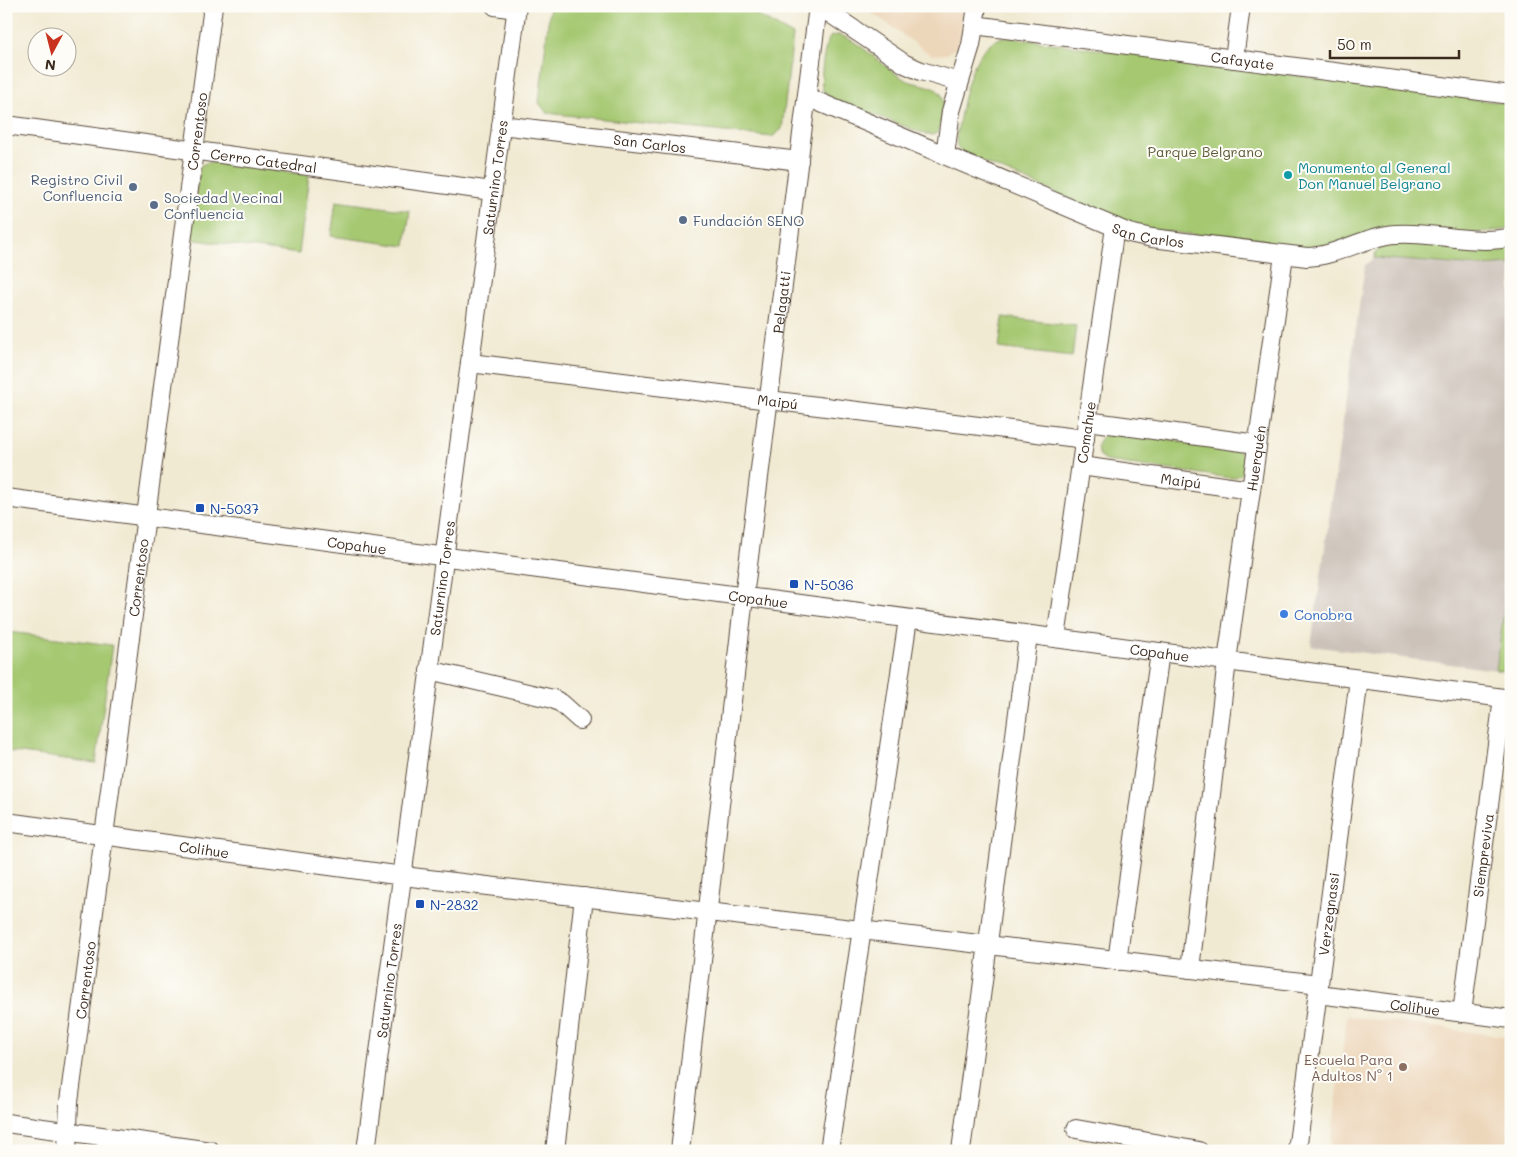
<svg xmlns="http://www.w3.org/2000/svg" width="1517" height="1157" font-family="Mali,sans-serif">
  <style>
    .built { fill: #edd7bb }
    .industrial { fill: #ccc2b9 }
    .green { fill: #a5c871; stroke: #707948 }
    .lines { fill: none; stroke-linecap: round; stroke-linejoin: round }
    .minor-casing { stroke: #564739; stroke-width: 20 }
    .minor { stroke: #fff; stroke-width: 18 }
    .culture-dot { fill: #0f9aa8; stroke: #fdfcf7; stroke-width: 2 }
    .service-dot { fill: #5c6f8a; stroke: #fdfcf7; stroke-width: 2 }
    .transit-dot { fill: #1a4fb4; stroke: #fdfcf7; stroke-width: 2 }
    .shop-dot { fill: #3f7fe0; stroke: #fdfcf7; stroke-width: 2 }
    .education-dot { fill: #8d6e63; stroke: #fdfcf7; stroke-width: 2 }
    .labels { text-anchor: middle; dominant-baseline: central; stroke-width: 4; stroke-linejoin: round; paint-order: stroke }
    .street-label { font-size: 14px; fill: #3b2a1e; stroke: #fdfcf7 }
    .park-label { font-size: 14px; fill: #5b5937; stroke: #fdfcf7 }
    .culture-label { font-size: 14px; fill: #0d838f; stroke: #fdfcf7; text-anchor: start }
    .service-label { font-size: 14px; fill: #4e5e75; stroke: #fdfcf7; text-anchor: start }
    .transit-label { font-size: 14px; fill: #164399; stroke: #fdfcf7; text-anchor: start }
    .shop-label { font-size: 14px; fill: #366cbe; stroke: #fdfcf7; text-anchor: start }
    .education-label { font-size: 14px; fill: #785e54; stroke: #fdfcf7; text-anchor: end }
  </style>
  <rect width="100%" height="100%" fill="#fdfcf7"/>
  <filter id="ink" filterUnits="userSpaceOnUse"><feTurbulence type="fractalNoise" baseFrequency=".02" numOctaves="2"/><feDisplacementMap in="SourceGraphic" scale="10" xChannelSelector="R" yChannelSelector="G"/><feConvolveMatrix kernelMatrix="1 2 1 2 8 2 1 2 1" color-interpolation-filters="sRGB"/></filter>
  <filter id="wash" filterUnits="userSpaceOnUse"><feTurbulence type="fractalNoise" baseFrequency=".0096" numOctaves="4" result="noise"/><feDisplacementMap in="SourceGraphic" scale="20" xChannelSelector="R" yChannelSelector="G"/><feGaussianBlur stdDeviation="1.12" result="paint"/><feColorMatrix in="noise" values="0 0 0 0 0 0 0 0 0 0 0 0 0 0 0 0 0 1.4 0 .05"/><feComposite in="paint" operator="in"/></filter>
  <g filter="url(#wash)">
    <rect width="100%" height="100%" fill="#f1ead3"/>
    <!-- built -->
    <path class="built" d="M863 6H964L959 45 947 54 931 55Z
      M1347 1016 1511 1037V1151H1330Z"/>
    <!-- industrial -->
    <path class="industrial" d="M1374 258 1480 266 1511 264V560L1496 670 1311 646 1365 265Z"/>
    <!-- green -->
    <path class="green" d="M550 6H741L793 35 782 129 772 137 547 113 539 103Z
      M838 35C857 38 886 70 906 80 916 85 934 84 941 94 946 103 942 124 938 132L933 135 925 134 835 100C830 98 826 95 823 90 819 80 824 44 831 36Z
      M1005 37 1511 104V229L1321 250 1139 228 964 154 958 149C954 139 958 128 960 118 964 93 974 41 1005 37Z
      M212 162 309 175 299 254 189 239 200 166 206 163Z
      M336 201 410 211 405 246 331 236Z
      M1393 243 1489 247 1511 245V264L1480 266 1374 258C1377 248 1382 244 1393 243Z
      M1003 317 1076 326 1072 357 999 348Z
      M1110 433 1235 449C1251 455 1249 476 1231 478L1106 461C1093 453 1095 438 1110 433Z
      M1506 597 1511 598V672L1496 670Z
      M9 632 112 645 96 763 6 751V652Z"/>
  </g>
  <g filter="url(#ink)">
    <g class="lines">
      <!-- minor casing -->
      <g class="minor-casing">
        <g id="minor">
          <path d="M495 6 516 9"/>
          <path d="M819 6 905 64 921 71 959 82"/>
          <path id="s1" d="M974 25 1511 95"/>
          <path d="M1234 59 1241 6"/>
          <path id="s2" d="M807 97 1129 233 1152 238 1307 257C1338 256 1365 236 1396 234 1432 231 1476 246 1511 237"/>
          <path id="s3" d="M6 125 492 191"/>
          <path id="s4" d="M501 125 799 161"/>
          <path d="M945 155 951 111 971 45 977 6"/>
          <path id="s5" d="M470 363 1085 439"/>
          <path d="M1087 421 1257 444"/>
          <path id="s6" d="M1081 466 1251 490"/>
          <path id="s7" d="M6 498 1511 699"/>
          <path id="s8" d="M1056 638 1115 227"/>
          <path d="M429 670 553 699 561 703 580 720"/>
          <path id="s9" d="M6 822 403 876 1319 984"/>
          <path d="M1117 961 1160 652"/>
          <path id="s10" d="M1190 969 1227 661 1284 255"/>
          <path id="s11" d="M1318 994 1511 1019"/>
          <path id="s12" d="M1462 1013 1503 698"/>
          <path d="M6 1123 211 1151"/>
          <path d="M1076 1129 1199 1151"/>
          <path id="s13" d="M67 1151 69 1102 213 6"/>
          <path id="s14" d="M366 1151 517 6"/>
          <path d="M555 1151 584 897"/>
          <path id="s15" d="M680 1151 744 597 818 6"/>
          <path d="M829 1151 908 619"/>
          <path d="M961 1151 1028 635"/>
          <path id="s16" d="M1297 1151 1359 679"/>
        </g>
      </g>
      <!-- minor -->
      <use href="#minor" class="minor"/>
    </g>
  </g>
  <!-- markers -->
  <circle class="culture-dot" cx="1288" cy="175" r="5"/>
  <g class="service-dot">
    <circle cx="133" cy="187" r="5"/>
    <circle cx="154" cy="205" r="5"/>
    <circle cx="683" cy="220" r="5"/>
  </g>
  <g class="transit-dot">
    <rect x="195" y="503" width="10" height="10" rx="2.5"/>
    <rect x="789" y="579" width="10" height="10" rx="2.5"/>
    <rect x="415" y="899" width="10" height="10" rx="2.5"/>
  </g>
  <circle class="shop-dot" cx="1284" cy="614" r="5"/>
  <circle class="education-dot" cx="1403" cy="1067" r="5"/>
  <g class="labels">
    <!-- street labels -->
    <g class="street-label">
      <text stroke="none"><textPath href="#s1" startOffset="271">Cafayate</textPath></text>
      <text stroke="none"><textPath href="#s13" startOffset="1028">Correntoso</textPath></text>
      <text stroke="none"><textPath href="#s4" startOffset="150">San Carlos</textPath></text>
      <text stroke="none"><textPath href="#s3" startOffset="260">Cerro Catedral</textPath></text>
      <text stroke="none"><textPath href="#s14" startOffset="982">Saturnino Torres</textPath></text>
      <text stroke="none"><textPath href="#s2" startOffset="369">San Carlos</textPath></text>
      <text stroke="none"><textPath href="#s15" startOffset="855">Pelagatti</textPath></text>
      <text stroke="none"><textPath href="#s5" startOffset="310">Maipú</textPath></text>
      <text stroke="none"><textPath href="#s8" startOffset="208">Comahue</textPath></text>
      <text stroke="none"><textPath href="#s10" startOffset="515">Huerquén</textPath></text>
      <text stroke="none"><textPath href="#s6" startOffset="101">Maipú</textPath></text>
      <text stroke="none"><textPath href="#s7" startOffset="354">Copahue</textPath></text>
      <text stroke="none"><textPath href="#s13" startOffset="578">Correntoso</textPath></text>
      <text stroke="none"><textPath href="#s14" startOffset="578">Saturnino Torres</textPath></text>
      <text stroke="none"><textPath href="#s7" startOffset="759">Copahue</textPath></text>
      <text stroke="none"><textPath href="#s7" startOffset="1164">Copahue</textPath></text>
      <text stroke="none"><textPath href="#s9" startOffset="200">Colihue</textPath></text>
      <text stroke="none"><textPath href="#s12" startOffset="159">Siempreviva</textPath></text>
      <text stroke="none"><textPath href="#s16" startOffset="239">Verzegnassi</textPath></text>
      <text stroke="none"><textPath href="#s13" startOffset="172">Correntoso</textPath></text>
      <text stroke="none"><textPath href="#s14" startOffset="172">Saturnino Torres</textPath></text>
      <text stroke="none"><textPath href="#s11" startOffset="98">Colihue</textPath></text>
    </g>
    <!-- park labels -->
    <g class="park-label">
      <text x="1205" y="151">Parque Belgrano</text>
    </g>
    <!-- culture labels -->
    <g class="culture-label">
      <text x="1298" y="167">Monumento al General<tspan x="1298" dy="16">Don Manuel Belgrano</tspan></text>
    </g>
    <!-- service labels -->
    <g class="service-label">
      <text x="123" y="179" text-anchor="end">Registro Civil<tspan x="123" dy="16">Confluencia</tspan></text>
      <text x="164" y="197">Sociedad Vecinal<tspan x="164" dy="16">Confluencia</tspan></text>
      <text x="693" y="220">Fundación SENO</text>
    </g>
    <!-- transit labels -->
    <g class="transit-label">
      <text x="210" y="508">N-5037</text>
      <text x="804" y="584">N-5036</text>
      <text x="430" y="904">N-2832</text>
    </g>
    <!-- shop labels -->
    <g class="shop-label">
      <text x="1294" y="614">Conobra</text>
    </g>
    <!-- education labels -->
    <g class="education-label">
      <text x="1393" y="1059">Escuela Para<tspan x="1393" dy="16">Adultos N° 1</tspan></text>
    </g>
  </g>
  <!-- margin -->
  <rect width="1517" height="1157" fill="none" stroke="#fdfcf7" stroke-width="25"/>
  <!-- north arrow -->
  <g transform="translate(52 52) rotate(187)"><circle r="24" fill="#fdfcf7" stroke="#afa8a0"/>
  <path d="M0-4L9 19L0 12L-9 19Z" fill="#c8321e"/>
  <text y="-8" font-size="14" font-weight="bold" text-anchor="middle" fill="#3b2a1e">N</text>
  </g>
  <!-- scale -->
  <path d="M1330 50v8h129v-8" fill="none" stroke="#3b2a1e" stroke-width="2.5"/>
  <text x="1337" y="50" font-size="15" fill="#3b2a1e" stroke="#fdfcf7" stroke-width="4" paint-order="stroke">50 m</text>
</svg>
